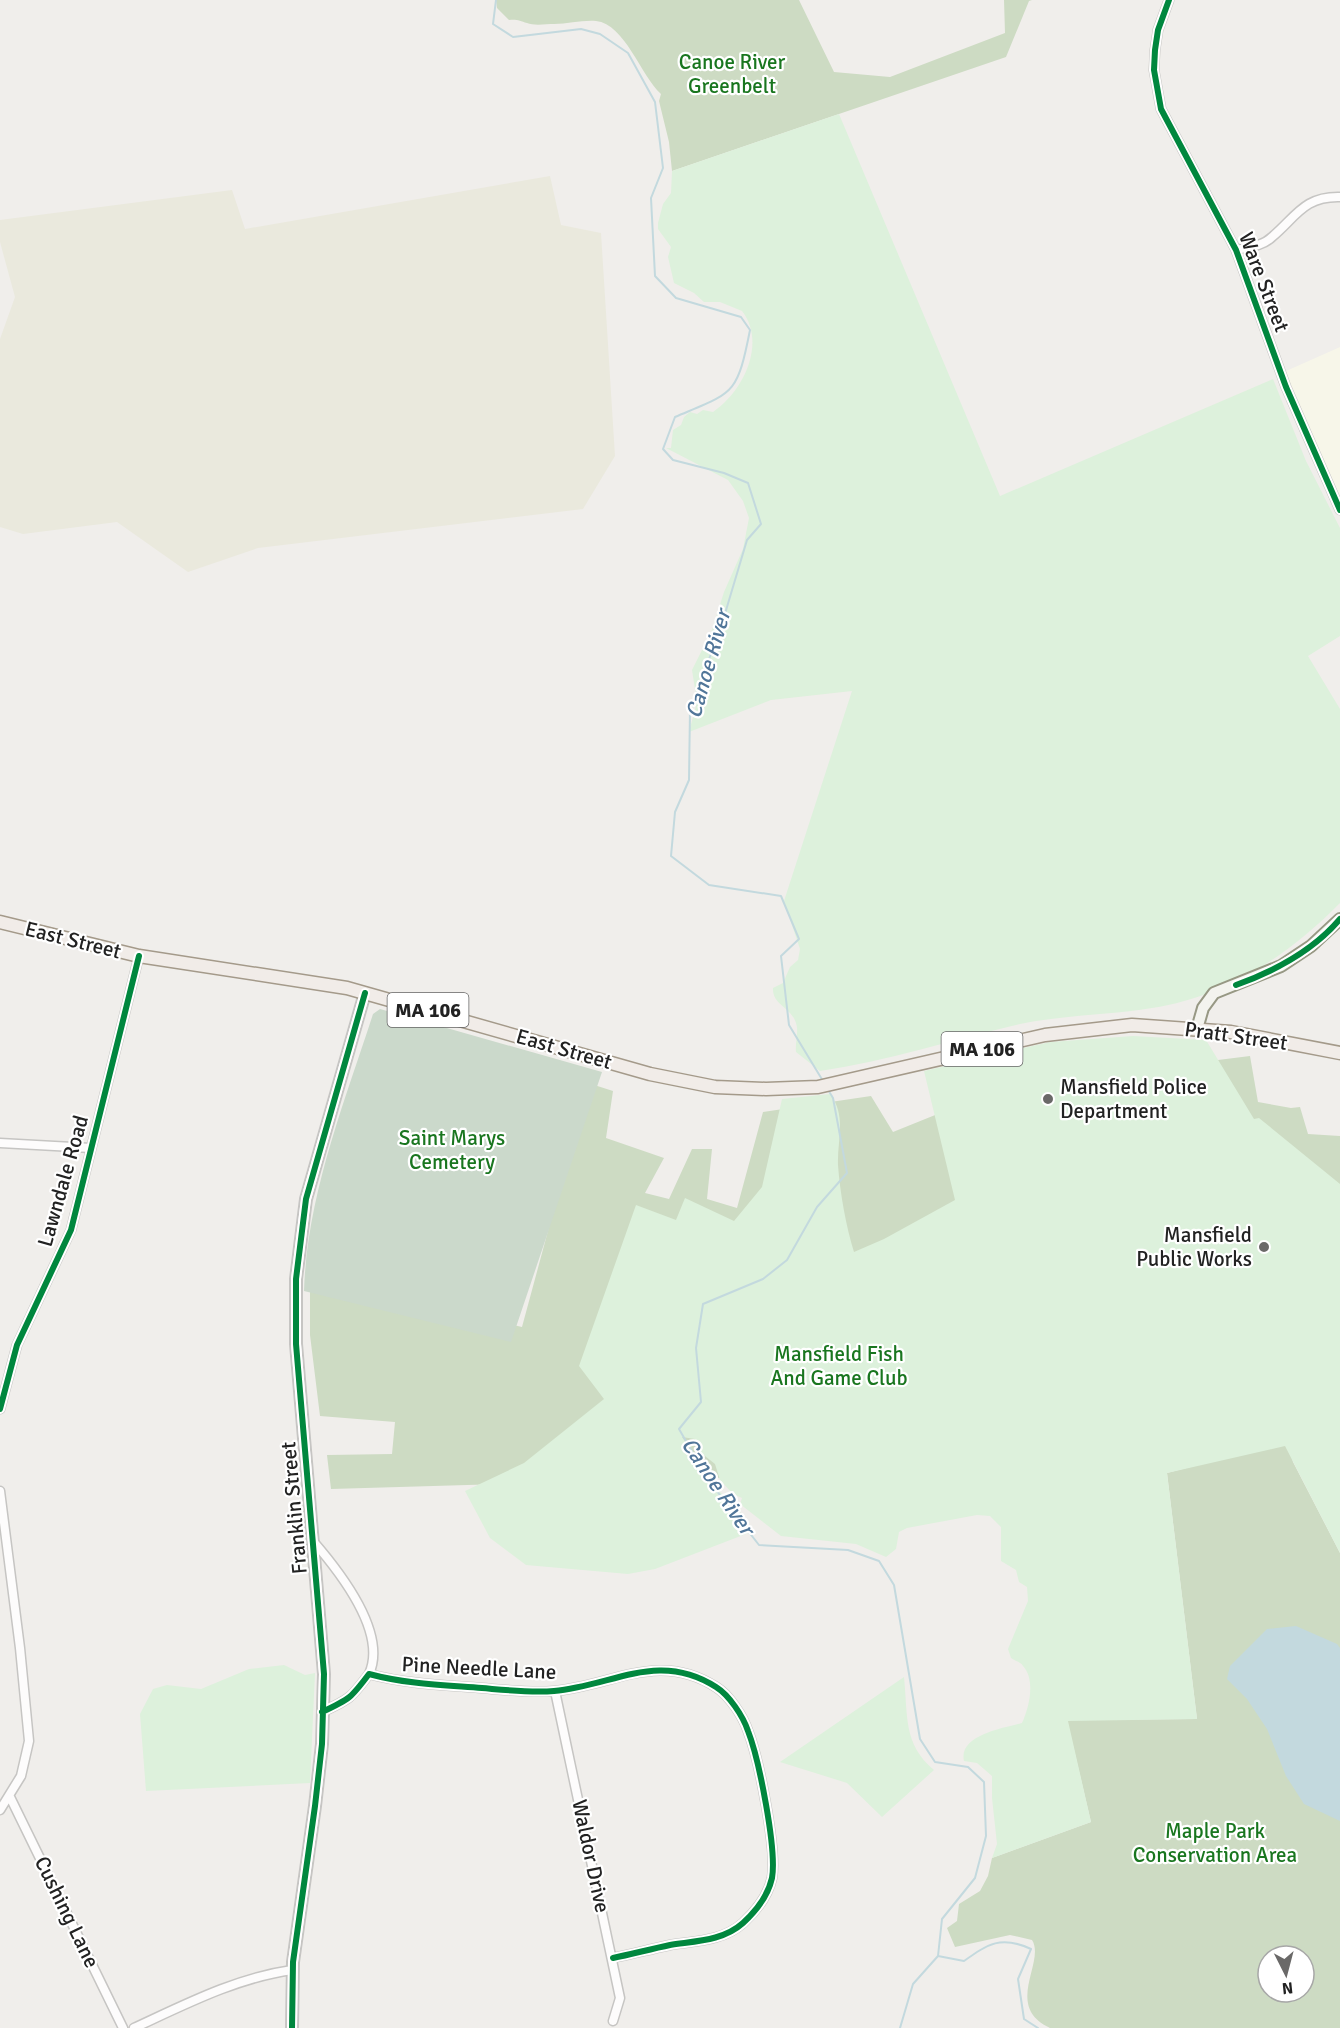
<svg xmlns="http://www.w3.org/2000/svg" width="1340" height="2028" font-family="Signika,sans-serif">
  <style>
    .education { fill: #f7f6e9 }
    .farmland { fill: #eae9dd }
    .forest { fill: #cddbc3; fill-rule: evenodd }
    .cemetery { fill: #cbd9cb }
    .park { fill: #ddf1dc }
    .water { fill: #c3d9de }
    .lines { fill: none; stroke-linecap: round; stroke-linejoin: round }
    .stream { stroke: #c3d9de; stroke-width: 2 }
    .minor-casing { stroke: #c6c5c3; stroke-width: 11 }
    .tertiary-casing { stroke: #c6c5c3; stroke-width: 14 }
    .secondary-casing { stroke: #979884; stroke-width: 14 }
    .primary-casing { stroke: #a49a8a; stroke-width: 15 }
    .minor { stroke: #fdfcfc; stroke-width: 8 }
    .tertiary { stroke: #fdfcfc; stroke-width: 10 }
    .secondary { stroke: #f3f3ee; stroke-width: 10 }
    .primary { stroke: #f1ece8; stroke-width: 12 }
    .cycleway-casing { stroke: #fff; stroke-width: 10 }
    .cycleway { stroke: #00873e; stroke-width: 6 }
    .poi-dot { fill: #6a6968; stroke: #fff; stroke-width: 2 }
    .labels { text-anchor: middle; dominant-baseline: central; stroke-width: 4.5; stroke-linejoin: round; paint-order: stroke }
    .shield { fill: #fff; stroke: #646464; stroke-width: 1.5 }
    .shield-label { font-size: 20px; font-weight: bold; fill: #222 }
    .park-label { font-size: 21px; fill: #19761f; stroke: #fff }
    .street-label { font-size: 21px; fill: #222; stroke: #fff }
    .poi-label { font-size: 21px; fill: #222; stroke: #fff; text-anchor: start }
    .water-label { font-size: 22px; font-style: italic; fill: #517699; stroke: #fff }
  </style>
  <rect width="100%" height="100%" fill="#f0eeeb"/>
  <!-- education -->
  <path class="education" d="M1340 347V496L1296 401 1286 371Z"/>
  <!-- farmland -->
  <path class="farmland" d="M550 176 561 225 601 233 615 456 583 509 258 548 188 572 117 522 23 534 0 527V339L15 297 0 242V220L232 190 245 229Z"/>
  <!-- forest -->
  <path class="forest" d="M496 0H799L834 72 890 77 1005 33 1004 0H1032L1029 1 1006 57 672 171 669 142 659 101 661 94C641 76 625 24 596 21 582 20 568 24 554 24 546 24 534 26 527 23 520 21 517 19 509 20L497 8Z
    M1250 1056 1258 1102 1291 1108 1300 1107 1308 1134 1340 1136V1242L1215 1097 1210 1061Z
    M588 1083 613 1091 606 1138 664 1158 645 1193 669 1199 692 1149H712L707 1199 737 1208 763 1112 871 1096 893 1132 950 1109 1280 1407 1293 1462 1340 1553V2028H1050C1003 2006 1046 1962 1032 1940L1010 1935 955 1947 947 1928 957 1921 959 1904 980 1891 988 1876 992 1858 1091 1822 1067 1720 1197 1719 1167 1473 1202 1464 331 1489 327 1455 392 1454 395 1422 320 1416 310 1335V1279L522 1327ZM1268 1956H1304V1992H1268Z"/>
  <!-- cemetery -->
  <path class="cemetery" d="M380 1009 602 1072 511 1342 304 1291C307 1195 344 1104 373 1014Z"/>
  <!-- park -->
  <path class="park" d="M839 114 1000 496 1273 379 1306 461 1340 528V636L1308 656 1340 709V903C1289 955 1226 997 1152 1008 1109 1015 1064 1015 1020 1024 954 1039 888 1061 820 1071L796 1052C795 1042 799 1032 796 1023 791 1007 772 1005 773 988L783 983 790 967 798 960 800 949 784 901 852 691 771 700 689 732 697 702 692 670 712 630 724 592 743 549 749 518 743 501 728 480 666 448H671L673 430 681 425 684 417 690 412 697 414 703 410 713 412C743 392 767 343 742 311L720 302H704L694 293 674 283 668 257 671 247 658 229V223L663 204 671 193 672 171Z
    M1133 1036 1206 1040 1254 1119 1259 1118 1340 1184V1553L1285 1446 1167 1473 1197 1719 1068 1721 1091 1822 992 1858 997 1844 992 1798V1776L977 1763 964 1761C958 1735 1004 1728 1022 1723 1029 1708 1036 1680 1023 1666 1021 1662 1015 1661 1011 1658L1008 1649 1028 1601 1027 1587 1019 1582 1016 1570 1001 1561V1527L990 1516 977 1515 907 1528 899 1532 896 1549 886 1557 856 1544 781 1536 740 1504 742 1498 733 1494 720 1480 715 1464 700 1452 695 1439 682 1437 720 1492 745 1517 751 1532 655 1569 628 1574 526 1565 490 1538 465 1491 524 1463 604 1399 579 1366 636 1205 676 1220 685 1198 734 1221 762 1187 782 1099 830 1094C847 1116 837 1140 838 1165 840 1193 846 1226 854 1252L884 1239 955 1200 924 1071 1050 1042Z
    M284 1665 305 1675 315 1673 310 1783 146 1791 140 1714 153 1689 167 1685 201 1689 249 1669Z
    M904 1677C908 1716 903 1744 934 1770L882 1817 847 1783 780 1762Z"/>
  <!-- water -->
  <path class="water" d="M1296 1626 1337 1644 1340 1648V1821L1304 1804 1286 1776 1267 1729 1247 1699 1227 1679 1230 1666 1267 1629Z"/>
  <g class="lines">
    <!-- stream -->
    <path class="stream" d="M496 0 493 24 513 37 581 29 600 34 628 53 655 102 663 168 651 198 655 276 676 298 741 317 750 330C737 396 734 392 675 417L663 449 673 460 724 473 748 483 761 524 747 540 721 627 690 710 689 780 675 812 671 856 709 885 781 896 799 939 781 956 789 1025 823 1081
      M827 1088 833 1098 847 1173 817 1207 787 1260 763 1279 703 1304 696 1348 701 1402 679 1429 709 1481 759 1545 848 1550 879 1561 894 1585 920 1739 935 1762 968 1767 984 1782 986 1836 975 1878 942 1919 938 1956
      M938 1956 964 1961C988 1944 1001 1935 1031 1949L1018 1979 1024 2019 1038 2028
      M900 2028 913 1984 938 1956"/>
    <!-- minor casing -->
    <g class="minor-casing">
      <path id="minor" d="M1169 0 1158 30 1155 50 1154 70 1161 109 1236 250 1286 387 1340 510
        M1236 250C1249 247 1263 246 1272 237 1296 217 1304 196 1340 197
        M0 1143 91 1148
        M0 1409 17 1345 71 1230 139 956
        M0 1491 20 1648 29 1741 21 1776 0 1810
        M313 1541C339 1571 388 1632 369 1674
        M555 1691 620 1998 613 2021
        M322 1712C350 1699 351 1698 369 1674 406 1684 444 1685 482 1688 505 1690 530 1693 554 1691 613 1686 658 1650 716 1687 729 1695 743 1716 748 1731 759 1759 777 1850 772 1878 768 1896 756 1911 743 1923 723 1941 695 1941 670 1945 651 1949 632 1954 613 1958
        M10 1797 123 2028
        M134 2028C186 2004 236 1978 292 1970"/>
    </g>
    <!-- tertiary casing -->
    <g class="tertiary-casing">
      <path id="tertiary" d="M292 2028 293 1962 315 1806 322 1744 324 1674 296 1344V1279L306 1199 365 993"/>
    </g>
    <!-- secondary casing -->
    <g class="secondary-casing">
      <path id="secondary" d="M1197 1029 1203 1008 1214 993 1281 966 1311 946 1340 919"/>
    </g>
    <!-- primary casing -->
    <g class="primary-casing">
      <path id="primary" d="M0 922 139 956 347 988 650 1074 715 1087 766 1089 818 1087 1045 1035 1132 1025 1231 1032 1340 1053"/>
    </g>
    <!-- minor -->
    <use href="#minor" class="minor"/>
    <!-- tertiary -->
    <use href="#tertiary" class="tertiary"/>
    <!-- secondary -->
    <use href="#secondary" class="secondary"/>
    <!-- primary -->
    <use href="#primary" class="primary"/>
    <!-- cycleway casing -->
    <g class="cycleway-casing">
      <path id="cycleway" d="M1169 0 1158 30 1155 50 1154 70 1161 109 1236 250 1286 387 1340 510
        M1236 985C1275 971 1313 951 1340 919
        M0 1409 17 1345 71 1230 139 956
        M322 1712C350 1699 351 1698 369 1674 406 1684 444 1685 482 1688 505 1690 530 1693 554 1691 613 1686 658 1650 716 1687 729 1695 743 1716 748 1731 759 1759 777 1850 772 1878 768 1896 756 1911 743 1923 723 1941 695 1941 670 1945 651 1949 632 1954 613 1958
        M292 2028 293 1962 315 1806 322 1744 324 1674 296 1344V1279L306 1199 365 993"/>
    </g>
    <!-- cycleway -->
    <use href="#cycleway" class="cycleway"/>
  </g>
  <!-- markers -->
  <g class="poi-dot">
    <circle cx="1048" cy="1099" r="6"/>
    <circle cx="1264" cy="1247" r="6"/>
  </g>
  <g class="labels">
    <!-- shield labels -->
    <g class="shield">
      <rect x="387.5" y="993" width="81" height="34" rx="4.5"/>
      <rect x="941.5" y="1032" width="81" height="34" rx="4.5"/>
    </g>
    <g class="shield-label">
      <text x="428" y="1010">MA 106</text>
      <text x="982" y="1049">MA 106</text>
    </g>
    <!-- park labels -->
    <g class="park-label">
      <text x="732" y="62">Canoe River<tspan x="732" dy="24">Greenbelt</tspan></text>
      <text x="452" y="1138">Saint Marys<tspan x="452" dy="24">Cemetery</tspan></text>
      <text x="839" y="1354">Mansfield Fish<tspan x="839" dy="24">And Game Club</tspan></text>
      <text x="1215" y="1831">Maple Park<tspan x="1215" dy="24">Conservation Area</tspan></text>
    </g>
    <!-- street labels -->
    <g class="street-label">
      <text transform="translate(1264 282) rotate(69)">Ware Street</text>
      <text transform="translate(73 940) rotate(14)">East Street</text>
      <text transform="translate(1236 1036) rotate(8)">Pratt Street</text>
      <text transform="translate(564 1049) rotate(16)">East Street</text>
      <text transform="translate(63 1181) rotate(-74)">Lawndale Road</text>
      <text transform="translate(294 1508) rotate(-95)">Franklin Street</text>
      <text transform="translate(479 1668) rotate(3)">Pine Needle Lane</text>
      <text transform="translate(591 1856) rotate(78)">Waldor Drive</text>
      <text transform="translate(67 1912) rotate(64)">Cushing Lane</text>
    </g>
    <!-- poi labels -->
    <g class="poi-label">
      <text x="1060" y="1087">Mansfield Police<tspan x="1060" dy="24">Department</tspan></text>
      <text x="1252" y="1235" text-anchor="end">Mansfield<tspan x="1252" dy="24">Public Works</tspan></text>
    </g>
    <!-- water labels -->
    <g class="water-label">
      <text transform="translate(708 664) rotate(-74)">Canoe River</text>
      <text transform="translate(718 1486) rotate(56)">Canoe River</text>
    </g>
  </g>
  <!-- north arrow -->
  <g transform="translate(1286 1974) rotate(174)"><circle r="28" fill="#ffffff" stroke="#a7a7a7" stroke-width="1.5"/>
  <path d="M0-4.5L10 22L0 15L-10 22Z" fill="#6a6968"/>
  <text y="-9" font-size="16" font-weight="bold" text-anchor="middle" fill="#222222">N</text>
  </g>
</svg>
